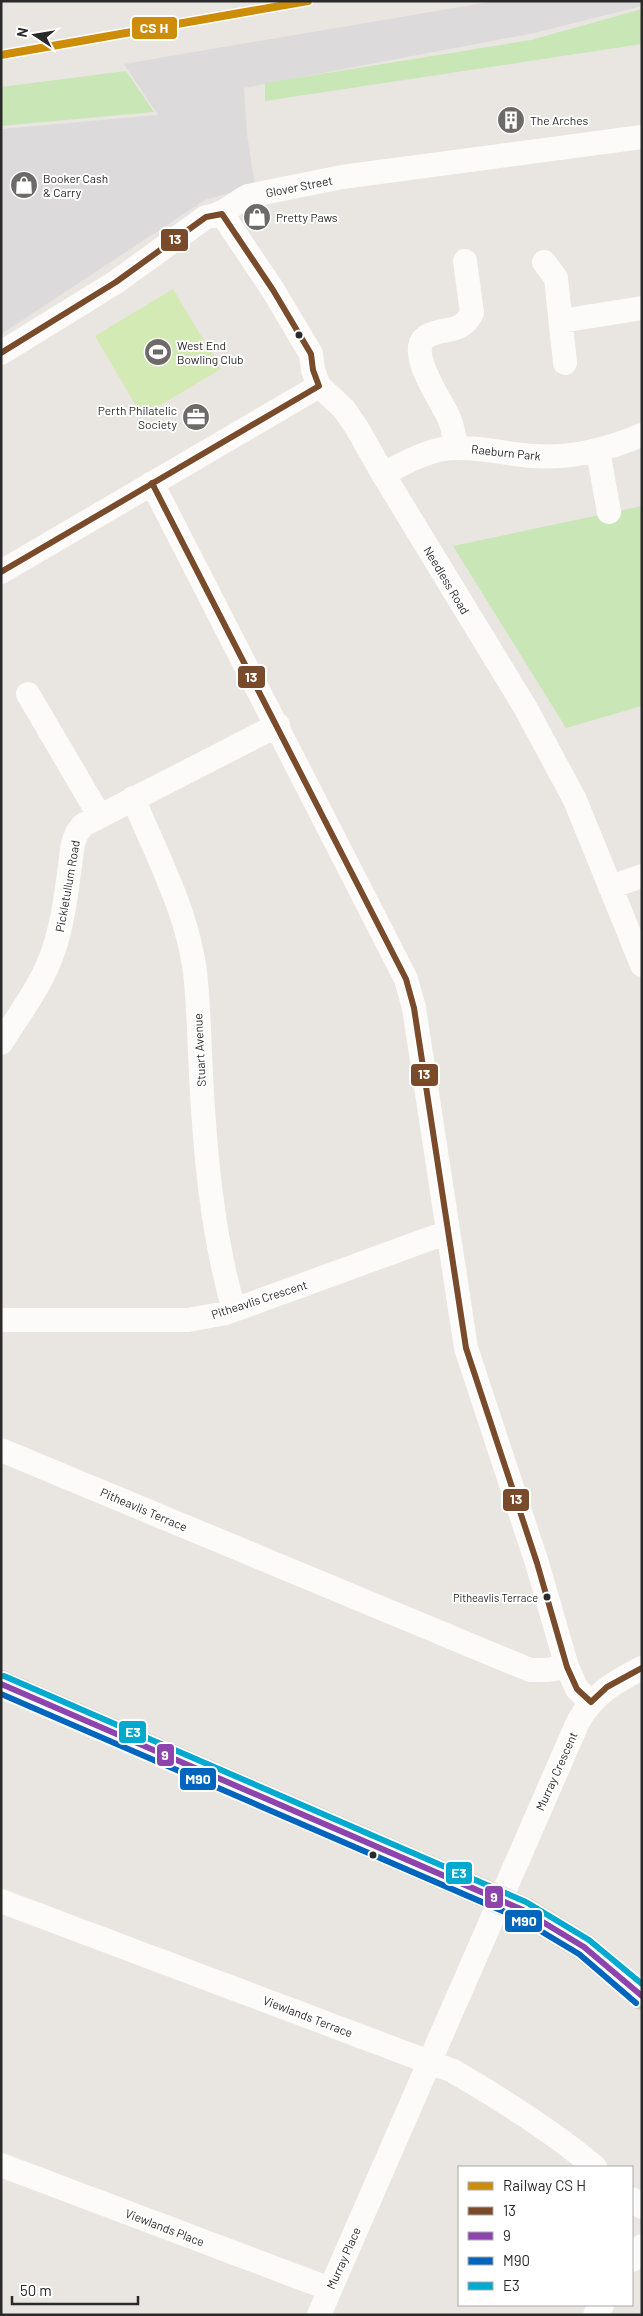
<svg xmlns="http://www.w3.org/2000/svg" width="643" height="2316" font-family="Barlow,sans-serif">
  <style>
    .industrial { fill: #dddadc }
    .green { fill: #c9e6b7 }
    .pitch { fill: #d4eab4 }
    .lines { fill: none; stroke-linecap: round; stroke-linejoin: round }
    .minor { stroke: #fcfbfa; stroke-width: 24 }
    .major { stroke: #cec9bb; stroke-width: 28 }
    .bus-1-casing { stroke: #fff; stroke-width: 10 }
    .bus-2-casing { stroke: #fff; stroke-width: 10 }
    .bus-3-casing { stroke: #fff; stroke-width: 10 }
    .bus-4-casing { stroke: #fff; stroke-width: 10 }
    .bus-1 { stroke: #7a4b2a; stroke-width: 6 }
    .bus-2 { stroke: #8e44ad; stroke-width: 6 }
    .bus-3 { stroke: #0065bd; stroke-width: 6 }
    .bus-4 { stroke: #00a9ce; stroke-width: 6 }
    .rail-1-casing { stroke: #fff; stroke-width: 11 }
    .rail-1 { stroke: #ce8d08; stroke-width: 8 }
    .bus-dot { fill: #2a2a2a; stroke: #fff; stroke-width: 2 }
    .labels { text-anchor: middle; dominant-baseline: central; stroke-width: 4; stroke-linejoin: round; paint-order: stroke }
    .bus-label { font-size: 11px; fill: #2a2a2a; stroke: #fff; text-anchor: end }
    .poi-label { font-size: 12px; fill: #2a2a2a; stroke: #fff; text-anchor: start }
    .street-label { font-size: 12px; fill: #2a2a2a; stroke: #fff }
    .line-badge { stroke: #fff; stroke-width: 2 }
    .badge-label { font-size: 14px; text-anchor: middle; font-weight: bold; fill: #fff }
  </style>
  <rect width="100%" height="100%" fill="#e9e5e0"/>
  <!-- industrial -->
  <path class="industrial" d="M495 1H642V6L534 33 244 88 247 134 255 186 205 200 1 334V129L158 115 124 64Z"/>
  <!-- green -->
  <path class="green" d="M642 9V44L265 101V83L531 40Z
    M126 71 154 112 1 126V87Z
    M642 506V706L566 728 453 546Z"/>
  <!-- pitch -->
  <path class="pitch" d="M173 289 221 369 142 416 95 336Z"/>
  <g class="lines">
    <!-- minor -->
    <path class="minor" d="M222 214 273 290 311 354 313 370 319 386 344 409 357 428 383 474 525 707 575 800 642 965
      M544 262 556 278 565 363
      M561 321 642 308
      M1 353 116 282 206 217C226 214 231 205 248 196L342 177 642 137
      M457 448C454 438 453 427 449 418 442 401 402 347 429 335 447 327 461 334 472 313L465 261
      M598 451 609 512
      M383 474C401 465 422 453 443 449 473 445 504 454 534 456 571 459 608 449 642 435
      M152 483 406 979 414 1008 466 1348 537 1563 567 1667 577 1689 591 1702
      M1 572 319 386
      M28 694 99 815
      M133 798C157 856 187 910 195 972 199 1006 199 1041 201 1074 205 1153 212 1234 234 1310
      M610 887 642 876
      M1 1043C20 1013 43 983 54 949 65 915 68 879 73 843L77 833 83 825 278 725
      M1 1320H188L226 1313 448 1232
      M1 1450 530 1670H546L567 1667
      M1 1901 453 2071C503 2100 551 2130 595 2167
      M1 2165 330 2289
      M632 2199 642 2207
      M632 2260 642 2246
      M319 2315 578 1722C593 1694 615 1682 642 1668
      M595 2315 602 2305"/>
    <!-- major -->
    <path class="major" d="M1 1684 523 1910 584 1947 642 1996"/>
    <!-- bus-1 casing -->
    <g class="bus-1-casing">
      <path id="bus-1" d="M1 353 116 282 206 217 222 214 273 290 311 354 313 370 319 386 1 572
        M152 483 406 979 414 1008 466 1348 537 1563 567 1667 577 1689 591 1702
        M591 1702 607 1687 642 1668"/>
    </g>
    <!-- bus-2 casing -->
    <g class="bus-2-casing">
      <path id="bus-2" d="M1 1684 523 1910 584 1947 642 1996"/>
    </g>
    <!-- bus-3 casing -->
    <g class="bus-3-casing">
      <path id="bus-3" d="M1 1694 519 1918 579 1954 636 2003"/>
    </g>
    <!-- bus-4 casing -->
    <g class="bus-4-casing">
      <path id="bus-4" d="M4 1676 526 1902 589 1940 642 1984"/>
    </g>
    <!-- bus-1 -->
    <use href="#bus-1" class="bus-1"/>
    <!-- bus-2 -->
    <use href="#bus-2" class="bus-2"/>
    <!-- bus-3 -->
    <use href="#bus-3" class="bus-3"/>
    <!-- bus-4 -->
    <use href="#bus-4" class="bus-4"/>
    <!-- rail-1 casing -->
    <g class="rail-1-casing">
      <path id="rail-1" d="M1 55 308 1"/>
    </g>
    <!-- rail-1 -->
    <use href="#rail-1" class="rail-1"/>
  </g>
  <!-- icons -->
  <defs>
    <g id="building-disc" transform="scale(1.4375)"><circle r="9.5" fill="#6d6b6a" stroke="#fff"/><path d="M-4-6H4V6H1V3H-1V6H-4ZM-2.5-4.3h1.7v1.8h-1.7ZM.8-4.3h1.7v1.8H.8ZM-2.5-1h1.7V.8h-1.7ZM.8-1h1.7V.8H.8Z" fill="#fff"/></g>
    <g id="shop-disc" transform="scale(1.4375)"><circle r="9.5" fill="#6d6b6a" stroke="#fff"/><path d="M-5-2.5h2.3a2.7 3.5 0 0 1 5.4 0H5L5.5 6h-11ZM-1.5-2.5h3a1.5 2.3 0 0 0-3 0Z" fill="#fff"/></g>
    <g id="stadium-disc" transform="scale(1.4375)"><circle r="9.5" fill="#6d6b6a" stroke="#fff"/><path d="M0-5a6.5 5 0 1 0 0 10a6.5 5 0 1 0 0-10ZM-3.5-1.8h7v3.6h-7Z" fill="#fff"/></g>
    <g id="office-disc" transform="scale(1.4375)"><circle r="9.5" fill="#6d6b6a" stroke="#fff"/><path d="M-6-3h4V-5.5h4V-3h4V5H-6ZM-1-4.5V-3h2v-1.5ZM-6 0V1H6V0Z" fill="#fff"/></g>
  </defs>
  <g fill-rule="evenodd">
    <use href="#building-disc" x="511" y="120"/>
    <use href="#shop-disc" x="24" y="185"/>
    <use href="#shop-disc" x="257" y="217"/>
    <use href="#stadium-disc" x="158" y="352"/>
    <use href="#office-disc" x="196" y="417"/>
  </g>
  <!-- markers -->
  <g class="bus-dot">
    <circle cx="299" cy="335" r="4.5"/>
    <circle cx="547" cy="1597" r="4.5"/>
    <circle cx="373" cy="1855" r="4.5"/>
  </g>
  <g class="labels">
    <!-- bus labels -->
    <g class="bus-label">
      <text x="538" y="1597">Pitheavlis Terrace</text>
    </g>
    <!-- poi labels -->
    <g class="poi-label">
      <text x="530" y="120">The Arches</text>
      <text x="43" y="178">Booker Cash<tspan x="43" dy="14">&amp; Carry</tspan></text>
      <text x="276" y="217">Pretty Paws</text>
      <text x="177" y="345">West End<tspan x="177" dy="14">Bowling Club</tspan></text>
      <text x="177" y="410" text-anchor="end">Perth Philatelic<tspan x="177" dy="14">Society</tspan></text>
    </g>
    <!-- street labels -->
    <g class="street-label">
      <text transform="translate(299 186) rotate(-11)">Glover Street</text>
      <text transform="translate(506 452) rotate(6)">Raeburn Park</text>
      <text transform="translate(447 580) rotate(59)">Needless Road</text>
      <text transform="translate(67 886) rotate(-80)">Pickletullum Road</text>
      <text transform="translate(199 1050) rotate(-93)">Stuart Avenue</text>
      <text transform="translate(259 1299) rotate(-18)">Pitheavlis Crescent</text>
      <text transform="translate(144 1509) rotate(23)">Pitheavlis Terrace</text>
      <text transform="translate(556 1771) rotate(-66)">Murray Crescent</text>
      <text transform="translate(308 2016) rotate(21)">Viewlands Terrace</text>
      <text transform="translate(165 2227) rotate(21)">Viewlands Place</text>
      <text transform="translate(343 2258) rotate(-66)">Murray Place</text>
    </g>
  </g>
  <g class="line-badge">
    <rect x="131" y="16" width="47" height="24" rx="5" fill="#ce8d08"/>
    <rect x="160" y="228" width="29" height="24" rx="5" fill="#7a4b2a"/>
    <rect x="237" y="665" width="29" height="24" rx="5" fill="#7a4b2a"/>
    <rect x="410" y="1063" width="29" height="24" rx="5" fill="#7a4b2a"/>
    <rect x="502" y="1488" width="28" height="24" rx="5" fill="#7a4b2a"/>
    <rect x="118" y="1720" width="29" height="24" rx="5" fill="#00a9ce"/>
    <rect x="156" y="1743" width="19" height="24" rx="5" fill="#8e44ad"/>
    <rect x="179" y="1767" width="38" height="24" rx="5" fill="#0065bd"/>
    <rect x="445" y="1861" width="28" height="24" rx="5" fill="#00a9ce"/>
    <rect x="484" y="1885" width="20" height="24" rx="5" fill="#8e44ad"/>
    <rect x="504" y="1909" width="39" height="24" rx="5" fill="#0065bd"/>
  </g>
  <g class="badge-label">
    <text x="154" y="33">CS H</text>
    <text x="175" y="244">13</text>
    <text x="251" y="682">13</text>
    <text x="424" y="1079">13</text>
    <text x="516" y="1504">13</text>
    <text x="133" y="1737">E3</text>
    <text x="165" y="1760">9</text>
    <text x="198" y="1784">M90</text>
    <text x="459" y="1878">E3</text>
    <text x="494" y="1902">9</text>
    <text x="524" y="1926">M90</text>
  </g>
  <!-- border -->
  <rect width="643" height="2316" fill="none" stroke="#2a2a2a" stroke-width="5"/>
  <!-- legend -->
  <rect x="458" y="2166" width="175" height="140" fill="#ffffff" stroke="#aaaaaa"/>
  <rect x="468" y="2182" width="25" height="8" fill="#ce8d08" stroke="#aaaaaa"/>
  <text x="503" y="2191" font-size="15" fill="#2a2a2a">Railway CS H</text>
  <rect x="468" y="2207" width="25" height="8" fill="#7a4b2a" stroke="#aaaaaa"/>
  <text x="503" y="2216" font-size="15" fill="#2a2a2a">13</text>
  <rect x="468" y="2232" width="25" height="8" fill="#8e44ad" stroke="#aaaaaa"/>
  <text x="503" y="2241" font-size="15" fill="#2a2a2a">9</text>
  <rect x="468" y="2257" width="25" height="8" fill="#0065bd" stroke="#aaaaaa"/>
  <text x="503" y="2266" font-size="15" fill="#2a2a2a">M90</text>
  <rect x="468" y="2282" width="25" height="8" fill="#00a9ce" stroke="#aaaaaa"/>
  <text x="503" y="2291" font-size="15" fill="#2a2a2a">E3</text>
  <!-- north arrow -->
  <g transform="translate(35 35) rotate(282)" stroke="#ffffff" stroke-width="4" paint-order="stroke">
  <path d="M0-4L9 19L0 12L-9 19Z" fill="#2a2a2a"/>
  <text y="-8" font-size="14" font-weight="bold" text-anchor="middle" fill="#2a2a2a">N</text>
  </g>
  <!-- scale -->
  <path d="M12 2296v8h126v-8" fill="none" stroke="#2a2a2a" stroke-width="2.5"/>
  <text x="20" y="2296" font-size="15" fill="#2a2a2a" stroke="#ffffff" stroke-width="4" paint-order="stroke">50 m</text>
</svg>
